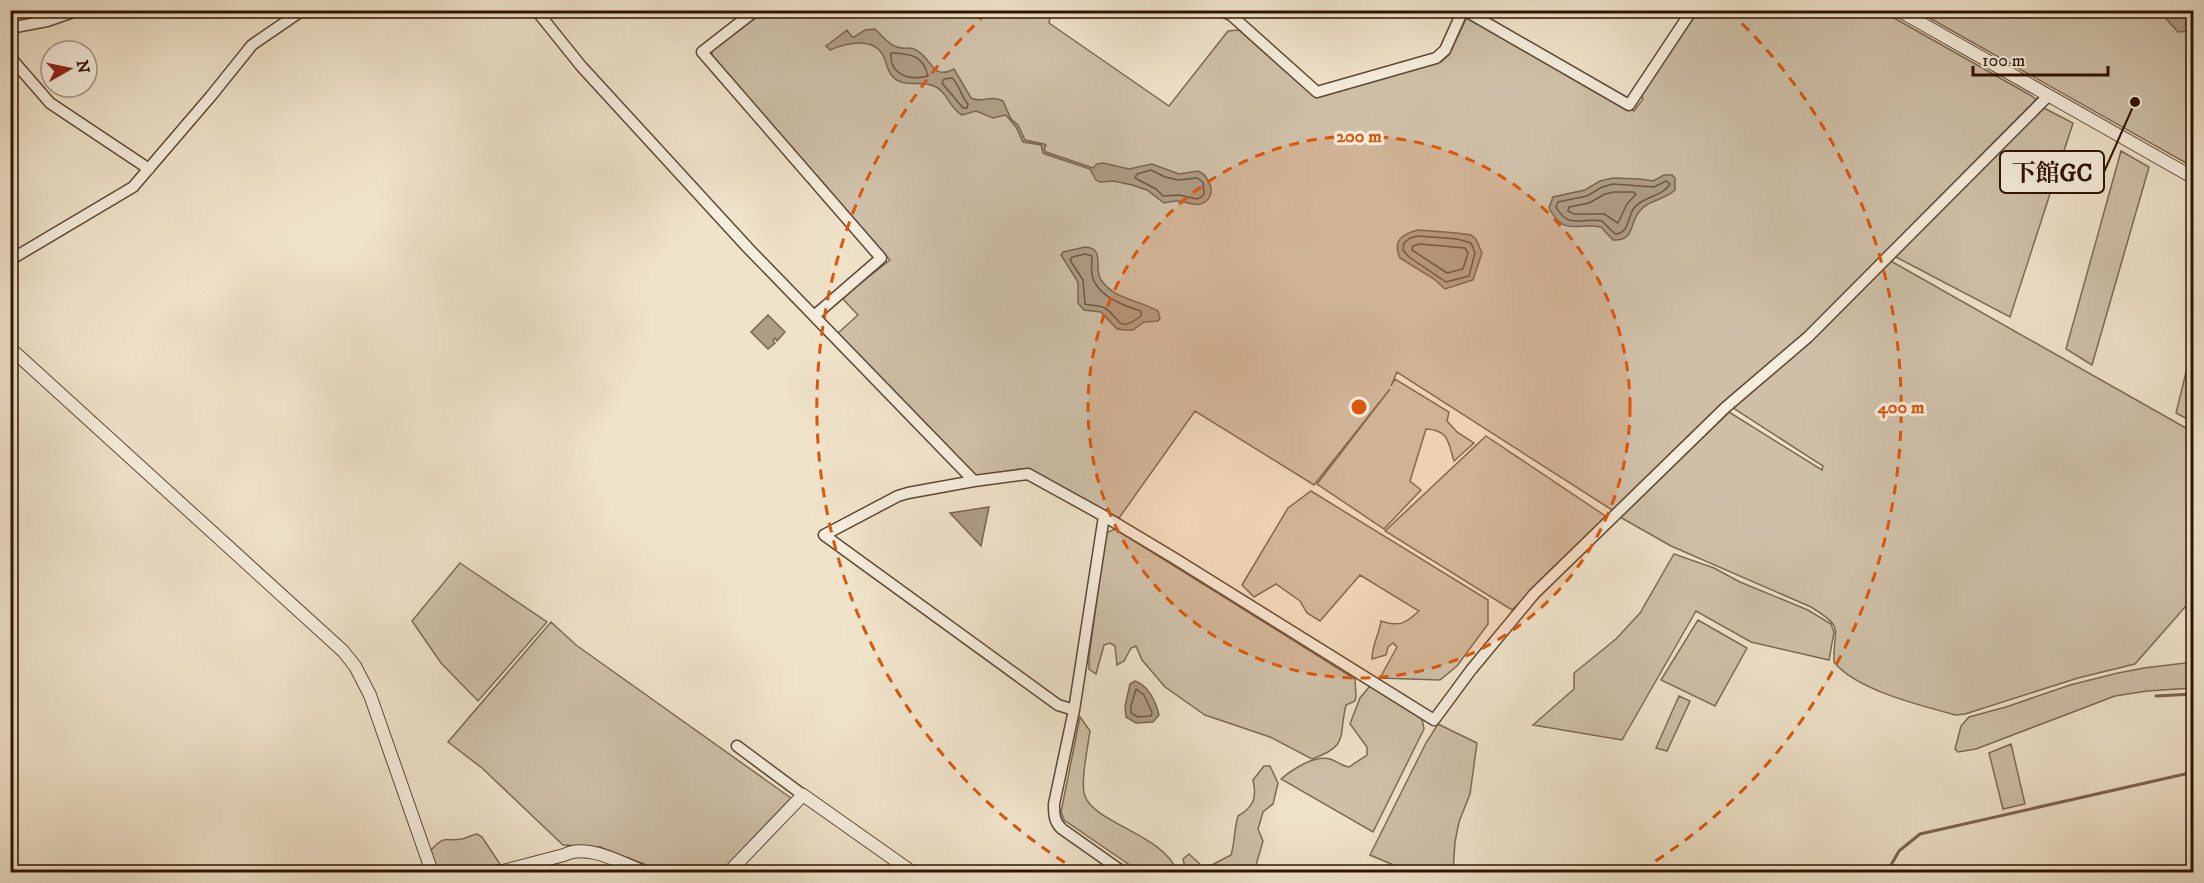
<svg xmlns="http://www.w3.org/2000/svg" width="2204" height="883" font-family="'IM FELL DW Pica','Noto Serif JP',serif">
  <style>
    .green { fill: #cec0a8; stroke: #7e6a54; stroke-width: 1.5 }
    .water { fill: #ae9d85; stroke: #7b6650; stroke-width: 1.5 }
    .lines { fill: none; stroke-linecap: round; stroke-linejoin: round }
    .shore { stroke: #6e5842; stroke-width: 1.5 }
    .stream { stroke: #7b6650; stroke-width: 3 }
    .minor-casing { stroke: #5f4832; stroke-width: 13 }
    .tertiary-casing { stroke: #5f4832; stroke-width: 14 }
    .minor { stroke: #f5eddd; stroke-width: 10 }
    .tertiary { stroke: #f5eddd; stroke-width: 12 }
    .ring { fill: none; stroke: #df560b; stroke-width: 3; stroke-dasharray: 10 8 }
    .centre { fill: #df560b; stroke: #f5eddd; stroke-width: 3 }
    .ring-label { font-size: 18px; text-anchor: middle; font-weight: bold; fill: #df560b; stroke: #f5eddd; stroke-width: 6; stroke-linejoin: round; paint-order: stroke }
    .leader { fill: none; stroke: #2f1400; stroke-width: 2 }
    .callout-dot { fill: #2f1400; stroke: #f5eddd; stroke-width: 2 }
    .callout { fill: #f5eddd; stroke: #2f1400; stroke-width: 2 }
    .callout-label { font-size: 24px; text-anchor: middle; font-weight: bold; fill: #2f1400 }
  </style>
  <rect width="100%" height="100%" fill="#efe3ca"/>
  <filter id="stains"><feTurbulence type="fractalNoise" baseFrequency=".00333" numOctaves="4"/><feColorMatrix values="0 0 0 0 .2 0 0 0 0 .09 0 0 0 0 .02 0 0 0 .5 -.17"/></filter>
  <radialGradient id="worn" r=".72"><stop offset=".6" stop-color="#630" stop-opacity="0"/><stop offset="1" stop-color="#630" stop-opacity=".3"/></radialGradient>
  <!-- green -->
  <path class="green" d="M1880 10 2030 95 2036 99 2034 102 1806 333 1615 509 1612 510 1397 372 1391 386 1395 379 1449 412 1447 421 1457 432 1474 443 1454 461C1448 442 1449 430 1426 429L1410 481 1421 490 1384 529 1317 484 1390 389 1314 485 1195 411 1119 518 1029 471 1020 469 976 477 837 334 858 315 842 298 890 260 712 57V50L765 11H1051L1049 23 1169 106 1228 31 1239 30 1316 98 1441 62 1449 55 1467 17 1634 111 1643 99 1641 94 1698 11Z
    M1917 11H2193V167Z
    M2044 108 2073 123 2010 317 1894 256Z
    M2121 151 2149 167 2092 365 2066 349Z
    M1889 260 2193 432V598L2135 664 2078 678 1965 714 1956 715C1922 706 1856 690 1834 662 1833 626 1846 629 1811 607L1671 546 1620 517 1729 412 1822 470 1823 466 1733 408 1810 341Z
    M2193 344 2194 422H2193L2176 413Z
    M1486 436 1607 517 1512 610 1385 531Z
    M1311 491 1488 600V624L1457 666 1440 680 1380 678 1397 647 1393 643 1388 647 1386 655 1372 659C1372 645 1379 635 1381 621 1399 627 1405 624 1419 611L1360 575 1320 621 1307 613 1300 601 1276 584 1254 597 1242 585 1288 508Z
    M1115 529 1355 679 1356 697 1355 701 1346 705C1338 737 1350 745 1312 759L1270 737 1205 715 1165 687 1142 660 1136 646 1131 648 1124 661 1117 665 1115 646 1110 643 1104 645 1096 674 1089 669V657L1106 533Z
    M1674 554 1714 568 1740 582 1808 610 1831 624 1834 632 1829 660 1751 642 1696 611 1622 740 1533 725 1574 689V673L1616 639 1640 613Z
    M460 563 547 622 478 701 441 663 412 621Z
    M1698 620 1747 648 1715 706 1661 680Z
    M551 622 576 645 791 798 721 872H665L600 847 563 845 482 768 448 742Z
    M2193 662V688L2147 691 2115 696 1976 749 1958 752 1955 749 1961 726 1969 717 2006 707 2070 685 2118 673 2144 668Z
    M1370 686 1422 719 1424 729 1373 832 1281 779C1293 769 1314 755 1330 759 1337 761 1342 766 1349 767L1367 755V747L1350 724 1360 698Z
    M1679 696 1690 701 1667 751 1656 748Z
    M1080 717 1090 731C1088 746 1080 783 1085 796 1095 824 1165 835 1177 872H1140L1064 820 1061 812Z
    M1438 724 1477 743 1470 794 1459 822 1455 842 1453 872H1410L1370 855 1426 743Z
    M2011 744 2025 804 2003 809 1989 753Z
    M1264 766H1270L1278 783 1273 804 1263 812 1258 829 1263 841 1254 872H1186L1183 859 1189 854 1202 866 1212 865 1231 855C1235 842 1234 829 1238 816 1254 807 1257 797 1253 780Z
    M477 834 482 837 500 864 488 868 485 872H436L431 850C446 834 445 842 462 839 467 838 471 835 477 834Z"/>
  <!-- water -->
  <path class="water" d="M2159 11H2180L2193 25V28L2190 31 2178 32Z
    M875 29C883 36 887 44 897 47 904 50 910 46 916 50 932 58 932 81 954 69L971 98C982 104 989 94 1003 101L1011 119 1018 125 1025 140 1044 144 1046 145 1044 149 1046 152 1093 168 1097 164 1103 163 1129 169 1152 164 1179 174 1198 171C1209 176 1217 193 1205 202 1197 208 1187 201 1178 201 1173 201 1168 202 1164 203L1147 190 1132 185 1114 181 1100 182 1096 180 1090 169 1045 154 1043 153 1041 145 1023 142 1016 127 1006 115 993 118 976 111 962 115C949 108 948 92 934 86 921 80 905 88 894 78 887 72 887 64 884 57 874 36 846 43 830 50L826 46 847 30 852 37H854L865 30Z
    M1664 175H1672L1675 178V190C1665 200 1647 200 1639 212 1629 224 1635 241 1613 240L1601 227C1577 222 1564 237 1549 208L1553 197 1585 190 1600 181 1613 178 1640 179 1653 181Z
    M1418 230 1457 233 1471 235 1476 239 1482 253 1473 280 1445 289 1434 279 1400 258C1392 241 1402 234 1418 230Z
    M1085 247C1106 248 1093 268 1101 280 1115 300 1139 300 1158 311L1160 318 1158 321 1144 322 1133 330H1124L1117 329 1101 312 1084 310 1078 303V282L1061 255 1063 252Z
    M768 315 785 332 777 341 775 338 773 340 775 343 768 349 751 332Z
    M989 507 981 546 950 513Z
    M1135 681C1148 685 1156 702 1159 715L1153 722 1136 723 1126 717 1125 706 1130 684Z"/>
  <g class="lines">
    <!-- shore -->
    <path class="shore" d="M891 53C909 54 923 54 928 76 910 81 889 75 891 53Z
      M952 78C960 85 960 95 968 104L967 108H963L942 83 944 79Z
      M1151 170 1165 177 1178 180 1197 178 1203 182 1204 194 1201 197 1197 199 1179 195 1163 196 1156 189 1135 178 1137 174Z
      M1666 181 1670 184C1662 197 1643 196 1634 208 1627 218 1629 234 1615 234L1602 221C1581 217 1569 230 1556 207L1558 202 1587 196 1602 187 1613 184 1654 187Z
      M1614 192H1633L1636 194 1627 204 1618 223 1604 214H1574L1568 211 1569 207 1589 203 1605 194Z
      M1419 236 1457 239 1471 243 1475 253 1469 276 1446 282 1409 257 1403 250 1404 243 1410 238Z
      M1420 244 1465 248 1468 253 1463 269 1447 273 1412 250 1413 246Z
      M1085 254 1092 256C1092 262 1091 269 1092 275 1096 295 1124 306 1141 311V316C1116 334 1122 319 1105 308 1099 305 1091 306 1085 304L1083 280 1070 260 1072 257Z
      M1136 689 1144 695 1152 712 1151 716 1138 717 1131 713V706Z"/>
    <!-- stream -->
    <path class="stream" d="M2156 696 2194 694
      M1887 872 1899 851 1920 834 2194 772"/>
    <!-- minor casing -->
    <g class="minor-casing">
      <path id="minor" d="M536 10 581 66 748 248 974 481
        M756 10 702 52 881 258 814 316
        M1220 10 1231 15 1317 92 1436 58 1445 50 1463 10
        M1464 10 1629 105 1692 10
        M10 28 47 21 79 10
        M10 57 50 103 149 169
        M10 260 133 187 211 96 252 45 303 10
        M1104 516 1074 710 1054 804C1054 814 1054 822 1062 829L1123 872
        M1074 710 1058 705 824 535 898 496 908 493 974 481 1028 474 1104 516 1174 558 1434 720 1471 670 1534 594 1726 407 1808 337 2048 96
        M737 746 803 795"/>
    </g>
    <!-- tertiary casing -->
    <g class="tertiary-casing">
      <path id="tertiary" d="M1898 10 2194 178
        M10 348 343 651 355 666 370 695 432 872
        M499 872 564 855C588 843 621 863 644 872
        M729 872 803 795 912 872"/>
    </g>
    <!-- minor -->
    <use href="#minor" class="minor"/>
    <!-- tertiary -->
    <use href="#tertiary" class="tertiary"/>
  </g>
  <!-- distance rings -->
  <circle cx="1359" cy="407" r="271" fill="#df560b" fill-opacity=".12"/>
  <g class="ring">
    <circle cx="1359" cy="407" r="271"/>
    <path d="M1080 872A542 542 0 0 1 989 11M1729 11A542 542 0 0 1 1638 872"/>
  </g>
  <circle cx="1359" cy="407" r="9" class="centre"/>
  <g class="ring-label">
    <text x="1359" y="142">200 m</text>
    <text x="1901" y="413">400 m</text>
  </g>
  <!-- callouts -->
  <path class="leader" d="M2135 102L2104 172"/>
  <circle class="callout-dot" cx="2135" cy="102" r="6"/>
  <rect class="callout" x="2000" y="151" width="104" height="42" rx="6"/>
  <g class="callout-label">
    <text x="2052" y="181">下館GC</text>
  </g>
  <!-- margin -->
  <rect width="2204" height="883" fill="none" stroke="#efe3ca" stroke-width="36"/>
  <rect x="12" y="12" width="2180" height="859" fill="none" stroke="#2f1400" stroke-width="3"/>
  <rect x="18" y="18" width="2168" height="847" fill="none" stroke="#2f1400" stroke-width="1.5"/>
  <!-- north arrow -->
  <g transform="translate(69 69) rotate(81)"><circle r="28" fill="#f5eddd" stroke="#a69685" stroke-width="1.5"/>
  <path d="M0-4.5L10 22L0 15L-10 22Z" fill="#8f2418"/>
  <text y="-9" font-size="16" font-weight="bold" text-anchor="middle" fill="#2f1400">N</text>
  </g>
  <!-- scale -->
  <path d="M1973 66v9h135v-9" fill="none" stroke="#2f1400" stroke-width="3"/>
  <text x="1982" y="66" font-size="18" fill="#2f1400" stroke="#f5eddd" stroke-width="4.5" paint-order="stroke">100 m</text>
  <rect width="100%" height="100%" filter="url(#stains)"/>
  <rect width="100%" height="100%" fill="url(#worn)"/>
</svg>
